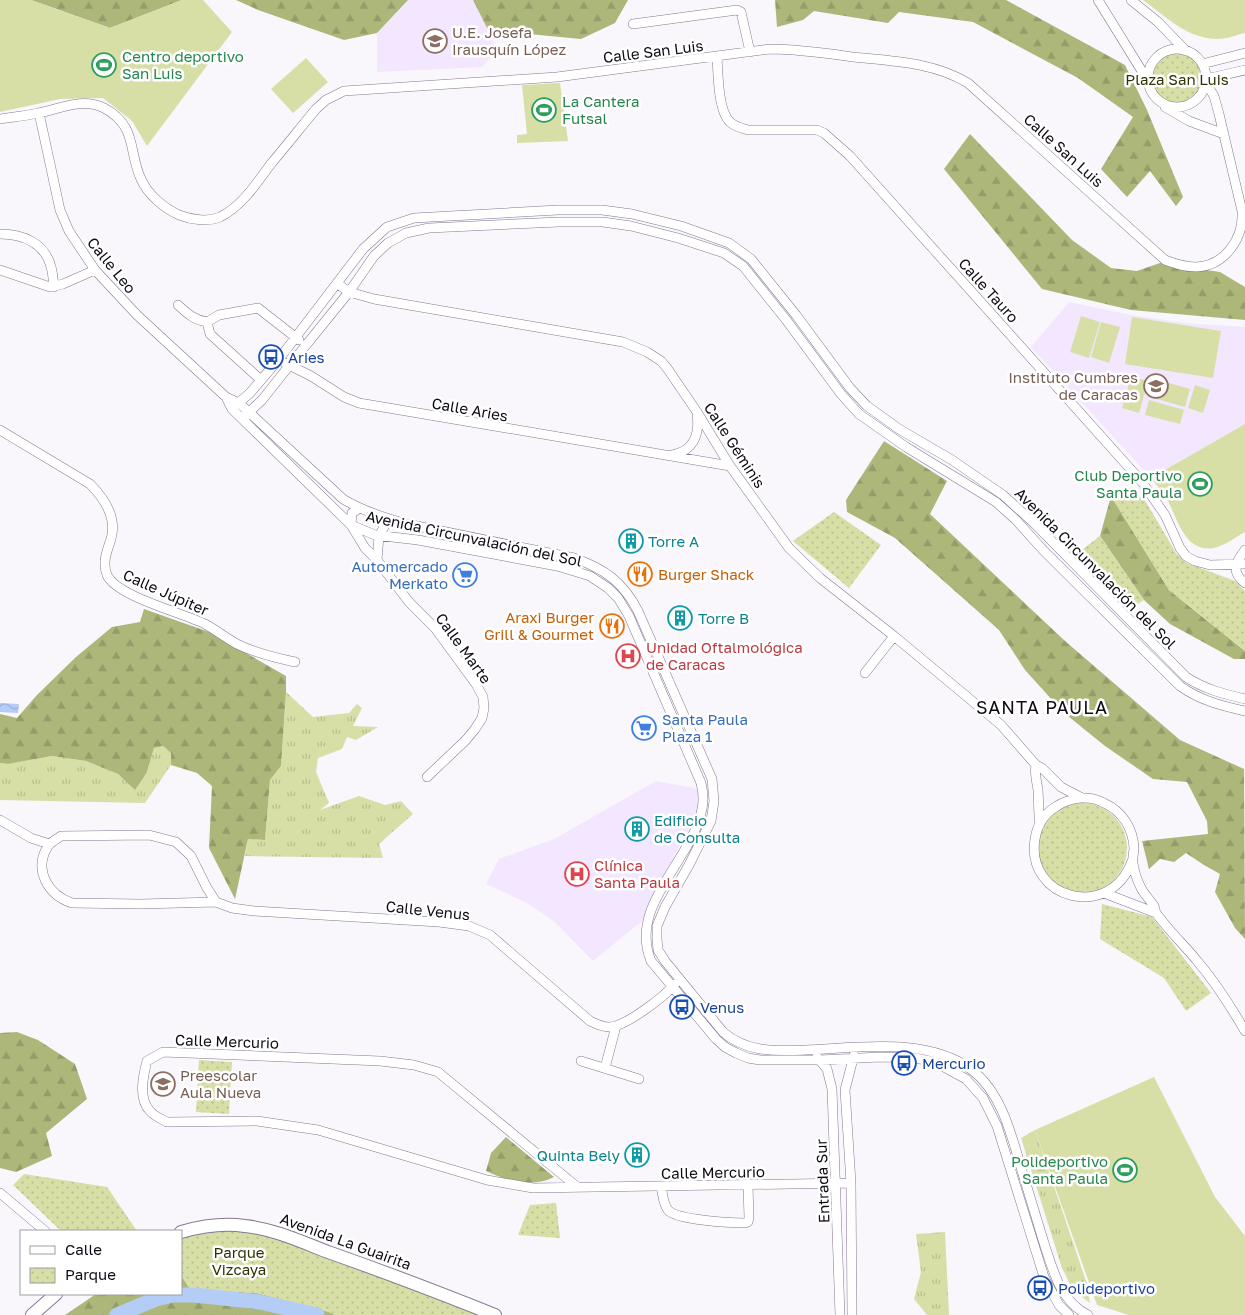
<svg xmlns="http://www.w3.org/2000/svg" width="1245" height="1315" font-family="'Golos Text',sans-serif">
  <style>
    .built { fill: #f2e7fe }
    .grass { fill: url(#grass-tufts) }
    .forest { fill: url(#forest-firs) }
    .park { fill: url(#park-dots) }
    .pitch { fill: #d7dfa7 }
    .water { fill: url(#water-waves) }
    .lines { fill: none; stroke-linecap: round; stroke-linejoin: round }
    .river { stroke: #b4cdf7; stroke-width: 15 }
    .street-casing { stroke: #857893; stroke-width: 10 }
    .secondary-casing { stroke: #857893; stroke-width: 14 }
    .street { stroke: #fff; stroke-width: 9 }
    .secondary { stroke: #fff; stroke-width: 12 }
    .labels { text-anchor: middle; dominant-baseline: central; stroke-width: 5; stroke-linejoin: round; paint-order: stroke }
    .education-label { font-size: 15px; fill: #785e54; stroke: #fff; text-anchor: start }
    .street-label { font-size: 15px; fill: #0f0a14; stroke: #fff }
    .leisure-label { font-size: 15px; fill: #27864d; stroke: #fff; text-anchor: start }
    .park-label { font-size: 15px; fill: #303404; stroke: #fff }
    .transit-label { font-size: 15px; fill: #164399; stroke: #fff; text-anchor: start }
    .culture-label { font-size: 15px; fill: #0d838f; stroke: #fff; text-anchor: start }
    .shop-label { font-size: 15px; fill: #366cbe; stroke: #fff; text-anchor: end }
    .food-label { font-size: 15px; fill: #c56008; stroke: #fff; text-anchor: start }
    .health-label { font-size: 15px; fill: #be3a42; stroke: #fff; text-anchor: start }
    .quarter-label { font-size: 18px; letter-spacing: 1px; fill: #0f0a14; stroke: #fff }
  </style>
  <defs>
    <pattern id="grass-tufts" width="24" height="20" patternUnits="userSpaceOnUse" patternTransform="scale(1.25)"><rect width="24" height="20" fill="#d7dfa7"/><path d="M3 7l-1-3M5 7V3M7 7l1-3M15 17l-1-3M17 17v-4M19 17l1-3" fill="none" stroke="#b7be8f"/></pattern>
    <pattern id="forest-firs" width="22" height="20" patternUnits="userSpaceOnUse" patternTransform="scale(1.25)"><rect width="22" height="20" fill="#aeb77a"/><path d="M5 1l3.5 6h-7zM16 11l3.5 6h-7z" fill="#949c69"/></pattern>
    <pattern id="park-dots" width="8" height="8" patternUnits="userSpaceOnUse" patternTransform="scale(1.25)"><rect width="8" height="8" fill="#d7dfa7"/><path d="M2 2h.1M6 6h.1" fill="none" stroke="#b7be8f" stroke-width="1.8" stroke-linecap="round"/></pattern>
    <pattern id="water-waves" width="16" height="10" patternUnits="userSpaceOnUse" patternTransform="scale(1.25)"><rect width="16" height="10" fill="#b4cdf7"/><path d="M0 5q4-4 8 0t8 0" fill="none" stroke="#9aafd3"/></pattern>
  </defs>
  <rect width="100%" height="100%" fill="#f9f6fc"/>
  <!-- built -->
  <path class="built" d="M408 0H473L497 49 482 67 377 72V33Z
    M1069 302 1131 315 1184 323 1245 327V424L1151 478 1031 347Z
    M656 781 699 789V808L691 826 669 865 642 921 593 961 555 922 527 903 486 884 499 859 554 839Z"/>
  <!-- grass -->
  <path class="grass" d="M286 692 313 717 349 713 357 704 362 708 353 726 378 727 356 740 347 737 342 749 318 758 316 772 329 803 320 810 359 796 385 805 401 801 413 814 379 844 383 858 245 856 248 839 265 840 270 780 281 766Z
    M163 746 171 753V765L145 803 0 800V763L8 764 52 756 86 761 118 774 135 789 147 772 154 748Z
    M1035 1130 1087 1284 1090 1303 1073 1290 1062 1268 1021 1138Z
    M945 1232 949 1315H927L914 1299 921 1272 916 1234Z"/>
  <!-- forest -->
  <path class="forest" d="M31 0H182L110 28Z
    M236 0H408L377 33 344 40 258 10Z
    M473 0H628L615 23 581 39 488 30Z
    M775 0H1006L1125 65 1147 110 1183 197 1176 206 1150 171 1127 197 1101 169 1133 117 1078 78 973 22 899 12 888 23 814 11 803 20 777 27Z
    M970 134 1072 240 1111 268 1137 271 1160 263 1220 272 1245 287V320L1131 310 1042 289 944 169Z
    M884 441 947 481 930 514 1065 641 1180 740 1244 769 1245 939 1235 928 1215 892 1220 874 1204 865 1186 853 1174 862 1160 859 1149 869 1142 841 1208 834 1207 821 1187 782 1153 779 1105 746 1063 712 1025 670 999 630 895 538 847 512 846 500Z
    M1111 496 1169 590 1245 651V659H1234L1170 624 1144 600 1100 536Z
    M144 609 209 632 286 676V692L281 766 270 780 265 840 248 839 235 899 209 848 212 786 197 773 171 765V753L163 746 154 748 147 772 135 790 118 774 86 761 52 756 8 764 0 763V714L17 718 37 695 76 657 112 627 140 622Z
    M17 1032 38 1040 75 1064 87 1099 46 1133 52 1156 16 1172 0 1168V1033Z
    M506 1137 554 1177C534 1188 506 1181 486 1171L491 1153Z
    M181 1275 190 1289 257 1293 329 1312 335 1315H65L96 1294H181Z"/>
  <!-- park -->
  <path class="park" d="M1148 78a29 29 0 1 1 58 0a29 29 0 1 1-58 0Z
    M1111 496 1143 497 1176 553 1187 563 1235 581 1245 591V651L1169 590Z
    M834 512 881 545 849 588 793 541Z
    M1100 536 1144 600 1127 611 1074 556Z
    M1037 848a45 45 0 1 1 90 0a45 45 0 1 1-90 0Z
    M1102 904 1152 917 1211 993 1186 1011 1164 978 1100 939Z
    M199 1060 232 1062 229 1114 196 1112Z
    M24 1174 107 1187 137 1231H61L13 1185Z
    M556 1203 560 1238 518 1235 530 1205Z
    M230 1229 269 1235 484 1315H335L329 1312 257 1293 190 1289 181 1275V1238L192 1235Z"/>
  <!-- pitch -->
  <path class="pitch" d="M0 0H31L110 28 182 0H203L232 32 147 146 132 121 103 98 60 99 0 112Z
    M1143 0H1245V33C1236 35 1227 39 1218 39 1188 39 1166 17 1143 0Z
    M306 58 328 82 293 113 271 89Z
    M560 83 568 141 517 143V135L527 134 522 85Z
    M1081 316 1100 322 1089 358 1070 352Z
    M1132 317 1221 331 1213 378 1125 364Z
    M1101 322 1120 327 1109 363 1091 357Z
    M1131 377 1148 381 1139 413 1122 408Z
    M1155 379 1190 389 1185 407 1150 397Z
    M1195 385 1210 390 1203 413 1188 408Z
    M1149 400 1184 410 1180 424 1145 415Z
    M1245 424V532C1236 537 1224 546 1214 548 1186 553 1178 521 1169 503 1165 494 1157 486 1151 478Z
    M1154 1077 1215 1197 1245 1236V1315H1129L1097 1305 1035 1130Z"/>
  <!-- water -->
  <path class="water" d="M0 703 19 704 18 713 0 712Z"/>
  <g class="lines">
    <!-- river -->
    <path class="river" d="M117 1315 156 1299 173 1295H194L260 1302 317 1315"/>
    <!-- street casing -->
    <g class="street-casing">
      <path id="street" d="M1098 0 1148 81
        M1131 0 1158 22 1186 51
        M633 24 737 10 741 12 750 52
        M1148 78a29 29 0 1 1 58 0a29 29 0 1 1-58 0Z
        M717 56C718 73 718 111 730 122 735 127 742 128 748 130H817L824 133 850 156 1142 482 1165 515 1180 548 1186 556 1195 561 1210 565 1245 564
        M1202 64 1245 53
        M1206 79 1245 70
        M1165 107 1189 121 1224 134
        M39 113 60 210 69 231 95 270 137 315 226 397 232 409 351 525 375 535 418 540 557 566 577 572 590 576 608 588 618 598 629 616 701 783C703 791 704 800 702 809 692 861 628 905 651 961L716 1039 725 1047 736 1053 748 1058 760 1060H820L880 1057 915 1058 935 1062 966 1079 983 1098 997 1126 1044 1277 1059 1305 1069 1315
        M0 119C13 117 25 116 38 113 60 109 82 97 104 108 138 126 128 152 141 179 148 195 164 208 179 215 192 220 208 222 220 217 241 207 257 183 270 165 286 146 301 127 316 109L326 100 344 91 557 77 770 49C798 49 825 53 853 57 892 61 933 62 968 83L1165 260C1175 264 1185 267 1196 267 1225 266 1244 238 1242 211L1219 114 1214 96 1206 83
        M0 234C23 234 45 243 51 267 53 273 53 280 54 287
        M0 270 50 287 63 284 95 270
        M338 284 349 292 374 299 623 342 647 352 661 361 667 368 697 412 730 466 789 548 820 578 894 636 1001 725 1036 765 1042 768 1061 787 1082 798
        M178 305C188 314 194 320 207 322
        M285 363 311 376 344 397 359 403 730 466
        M261 380 210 334 207 322 219 315 258 308 299 340
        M226 397 239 403 343 499C363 511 384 518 407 524L574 558C605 569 623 582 638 611L712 779 714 801 711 821 689 865 665 907 657 926V939L658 950 665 961 723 1032C747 1053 776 1051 806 1050 858 1048 927 1036 972 1070 1003 1094 1012 1138 1023 1174 1030 1197 1037 1220 1044 1243 1053 1270 1060 1301 1088 1315
        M236 405 250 393 279 359 363 249 387 227 414 218 558 210H602L632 214 681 226 729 243 751 259 796 315 850 388 867 406 899 429 952 460 1003 495 1035 524 1186 677C1204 689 1224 694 1245 699
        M245 416 262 400 281 376 349 292 374 256 388 243 406 233 429 228 559 222H603L631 226 678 238 724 253 743 266 787 321 841 394 859 414 906 447 996 502 1016 520 1043 550 1180 686C1199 700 1222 706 1245 711
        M0 430 90 484C104 498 117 518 111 539 107 551 102 562 107 575 116 596 183 613 205 624 216 630 226 638 237 644 255 653 276 658 295 662
        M672 455C693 451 700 435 697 415
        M360 508 352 513 351 525 365 548 377 560 409 602 435 628 476 684 483 697 484 708 482 718 475 729 466 740 427 777
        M1245 550C1235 563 1231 572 1245 583
        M377 560 379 536 384 527 381 517
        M865 673 894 636
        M1036 765C1034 774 1037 782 1038 790 1039 802 1038 813 1040 824
        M0 820 31 838 49 844
        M1132 861C1110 922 1025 899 1035 839 1037 825 1045 813 1057 806 1071 797 1090 795 1104 803 1122 811 1133 828 1134 848 1134 853 1132 858 1133 863 1134 871 1137 880 1141 888 1144 894 1150 900 1154 906 1155 908 1155 911 1156 913 1158 916 1161 919 1163 922 1174 936 1187 948 1198 962 1216 983 1231 1007 1245 1031
        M1104 893 1156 913
        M216 902 207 888 191 856 176 842 149 835 61 836C57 839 51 842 48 846 33 870 48 895 72 903L141 904 216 902 232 908 254 911 439 922 469 926 490 935 590 1021C596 1024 602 1027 609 1027 625 1027 664 997 675 984
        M817 1057 827 1069 832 1089 840 1315
        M581 1061 639 1079
        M605 1068 616 1026
        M576 1186 438 1072 414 1065 380 1061 163 1052 147 1061C143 1076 138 1099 150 1111 154 1116 161 1119 167 1122L257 1121 318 1130 487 1180 533 1188 851 1183
        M661 1187C663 1194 663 1204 668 1210 676 1220 731 1223 745 1223L748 1222 749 1218 748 1185
        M0 1193 45 1231
        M852 1315 851 1183 845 1090 854 1055"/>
    </g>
    <!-- secondary casing -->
    <g class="secondary-casing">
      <path id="secondary" d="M181 1232C202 1226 224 1223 245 1226 274 1229 302 1242 328 1252 385 1272 440 1293 495 1315
        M32 1315 56 1294"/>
    </g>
    <!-- street -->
    <use href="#street" class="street"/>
    <!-- secondary -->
    <use href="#secondary" class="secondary"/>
  </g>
  <!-- icons -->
  <defs>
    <g id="school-ring" transform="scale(1.25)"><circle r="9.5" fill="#fff" stroke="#8d6e63" stroke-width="1.5"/><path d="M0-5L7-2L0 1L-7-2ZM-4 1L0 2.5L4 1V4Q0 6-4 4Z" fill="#8d6e63"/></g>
    <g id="stadium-ring" transform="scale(1.25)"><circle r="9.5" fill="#fff" stroke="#2e9e5b" stroke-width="1.5"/><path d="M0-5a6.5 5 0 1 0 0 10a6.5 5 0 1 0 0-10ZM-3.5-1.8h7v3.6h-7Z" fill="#2e9e5b"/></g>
    <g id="bus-ring" transform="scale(1.25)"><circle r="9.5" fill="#fff" stroke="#1a4fb4" stroke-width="1.5"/><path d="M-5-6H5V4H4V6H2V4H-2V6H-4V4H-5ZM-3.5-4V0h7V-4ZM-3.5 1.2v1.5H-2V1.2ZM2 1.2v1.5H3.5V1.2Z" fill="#1a4fb4"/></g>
    <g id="building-ring" transform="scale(1.25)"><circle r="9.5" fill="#fff" stroke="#0f9aa8" stroke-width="1.5"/><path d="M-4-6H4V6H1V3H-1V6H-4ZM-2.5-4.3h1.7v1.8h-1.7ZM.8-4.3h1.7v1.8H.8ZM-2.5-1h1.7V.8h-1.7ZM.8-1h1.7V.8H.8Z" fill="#0f9aa8"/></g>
    <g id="restaurant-ring" transform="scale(1.25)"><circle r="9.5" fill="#fff" stroke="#e8710a" stroke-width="1.5"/><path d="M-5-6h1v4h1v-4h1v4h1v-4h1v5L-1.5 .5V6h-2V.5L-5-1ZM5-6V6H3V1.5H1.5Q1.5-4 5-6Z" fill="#e8710a"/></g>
    <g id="supermarket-ring" transform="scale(1.25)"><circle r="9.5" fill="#fff" stroke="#3f7fe0" stroke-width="1.5"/><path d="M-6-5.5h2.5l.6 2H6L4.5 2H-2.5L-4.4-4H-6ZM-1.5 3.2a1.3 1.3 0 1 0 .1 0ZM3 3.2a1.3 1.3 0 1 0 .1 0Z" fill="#3f7fe0"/></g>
    <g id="hospital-ring" transform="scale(1.25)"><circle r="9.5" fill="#fff" stroke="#e0444e" stroke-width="1.5"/><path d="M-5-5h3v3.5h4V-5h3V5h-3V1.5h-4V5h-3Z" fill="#e0444e"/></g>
  </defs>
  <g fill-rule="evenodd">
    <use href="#school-ring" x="435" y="41"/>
    <use href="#stadium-ring" x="104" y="65"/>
    <use href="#stadium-ring" x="544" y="110"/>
    <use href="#bus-ring" x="271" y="357"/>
    <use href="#school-ring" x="1156" y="386"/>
    <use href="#stadium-ring" x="1200" y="484"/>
    <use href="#building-ring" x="631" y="541"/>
    <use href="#restaurant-ring" x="640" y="574"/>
    <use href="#supermarket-ring" x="465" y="575"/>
    <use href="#building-ring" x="680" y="618"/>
    <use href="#restaurant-ring" x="612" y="626"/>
    <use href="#hospital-ring" x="628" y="656"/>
    <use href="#supermarket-ring" x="644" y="728"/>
    <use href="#building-ring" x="637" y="829"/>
    <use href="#hospital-ring" x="577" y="874"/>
    <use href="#bus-ring" x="682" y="1007"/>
    <use href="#bus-ring" x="904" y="1063"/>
    <use href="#school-ring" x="163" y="1084"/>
    <use href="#building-ring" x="637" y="1155"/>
    <use href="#stadium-ring" x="1125" y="1170"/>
    <use href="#bus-ring" x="1040" y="1288"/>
  </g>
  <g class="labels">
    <!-- education labels -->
    <g class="education-label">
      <text x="452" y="32">U.E. Josefa<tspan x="452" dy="17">Irausquín López</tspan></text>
      <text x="1138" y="377" text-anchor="end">Instituto Cumbres<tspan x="1138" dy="17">de Caracas</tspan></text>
      <text x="180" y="1075">Preescolar<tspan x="180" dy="17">Aula Nueva</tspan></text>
    </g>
    <!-- street labels -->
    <g class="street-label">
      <text transform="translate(653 51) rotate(-7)">Calle San Luis</text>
      <text transform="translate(1064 150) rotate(42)">Calle San Luis</text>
      <text transform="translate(112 265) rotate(51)">Calle Leo</text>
      <text transform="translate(989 290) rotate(48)">Calle Tauro</text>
      <text transform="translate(470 409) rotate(10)">Calle Aries</text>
      <text transform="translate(735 445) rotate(57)">Calle Géminis</text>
      <text transform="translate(474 538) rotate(12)">Avenida Circunvalación del Sol</text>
      <text transform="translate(1096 568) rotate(45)">Avenida Circunvalación del Sol</text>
      <text transform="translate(166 592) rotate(24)">Calle Júpiter</text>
      <text transform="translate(464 648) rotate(54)">Calle Marte</text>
      <text transform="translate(428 910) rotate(6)">Calle Venus</text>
      <text transform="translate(227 1041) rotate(2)">Calle Mercurio</text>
      <text transform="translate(713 1172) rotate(-1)">Calle Mercurio</text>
      <text transform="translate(822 1181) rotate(-92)">Entrada Sur</text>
      <text transform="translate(346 1241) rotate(20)">Avenida La Guairita</text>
    </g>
    <!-- leisure labels -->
    <g class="leisure-label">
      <text x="122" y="56">Centro deportivo<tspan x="122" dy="17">San Luis</tspan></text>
      <text x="562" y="101">La Cantera<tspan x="562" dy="17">Futsal</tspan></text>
      <text x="1182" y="475" text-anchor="end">Club Deportivo<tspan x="1182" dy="17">Santa Paula</tspan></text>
      <text x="1108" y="1161" text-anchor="end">Polideportivo<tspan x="1108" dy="17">Santa Paula</tspan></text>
    </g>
    <!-- park labels -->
    <g class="park-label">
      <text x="1177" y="79">Plaza San Luis</text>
      <text x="239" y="1252">Parque<tspan x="239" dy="17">Vizcaya</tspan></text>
    </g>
    <!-- transit labels -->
    <g class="transit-label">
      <text x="288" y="357">Aries</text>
      <text x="700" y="1007">Venus</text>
      <text x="922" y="1063">Mercurio</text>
      <text x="1058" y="1288">Polideportivo</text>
    </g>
    <!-- culture labels -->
    <g class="culture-label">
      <text x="648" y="541">Torre A</text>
      <text x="698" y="618">Torre B</text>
      <text x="654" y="820">Edificio<tspan x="654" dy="17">de Consulta</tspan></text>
      <text x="620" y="1155" text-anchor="end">Quinta Bely</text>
    </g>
    <!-- shop labels -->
    <g class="shop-label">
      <text x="448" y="566">Automercado<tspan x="448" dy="17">Merkato</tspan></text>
      <text x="662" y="719" text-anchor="start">Santa Paula<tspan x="662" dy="17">Plaza 1</tspan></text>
    </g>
    <!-- food labels -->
    <g class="food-label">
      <text x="658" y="574">Burger Shack</text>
      <text x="594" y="617" text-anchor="end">Araxi Burger<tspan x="594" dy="17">Grill &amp; Gourmet</tspan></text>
    </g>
    <!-- health labels -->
    <g class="health-label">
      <text x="646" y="647">Unidad Oftalmológica<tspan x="646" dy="17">de Caracas</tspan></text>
      <text x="594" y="865">Clínica<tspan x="594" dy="17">Santa Paula</tspan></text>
    </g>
    <!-- quarter labels -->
    <g class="quarter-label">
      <text x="1042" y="707">SANTA PAULA</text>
    </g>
  </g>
  <!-- legend -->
  <rect x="20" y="1230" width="162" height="65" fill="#ffffff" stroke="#9f9da1"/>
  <rect x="30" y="1246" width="25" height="8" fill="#ffffff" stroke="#9f9da1"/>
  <text x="65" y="1255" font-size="15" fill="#0f0a14">Calle</text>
  <rect x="30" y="1268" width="25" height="15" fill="url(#park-dots)" stroke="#9f9da1"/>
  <text x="65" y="1280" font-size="15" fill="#0f0a14">Parque</text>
</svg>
